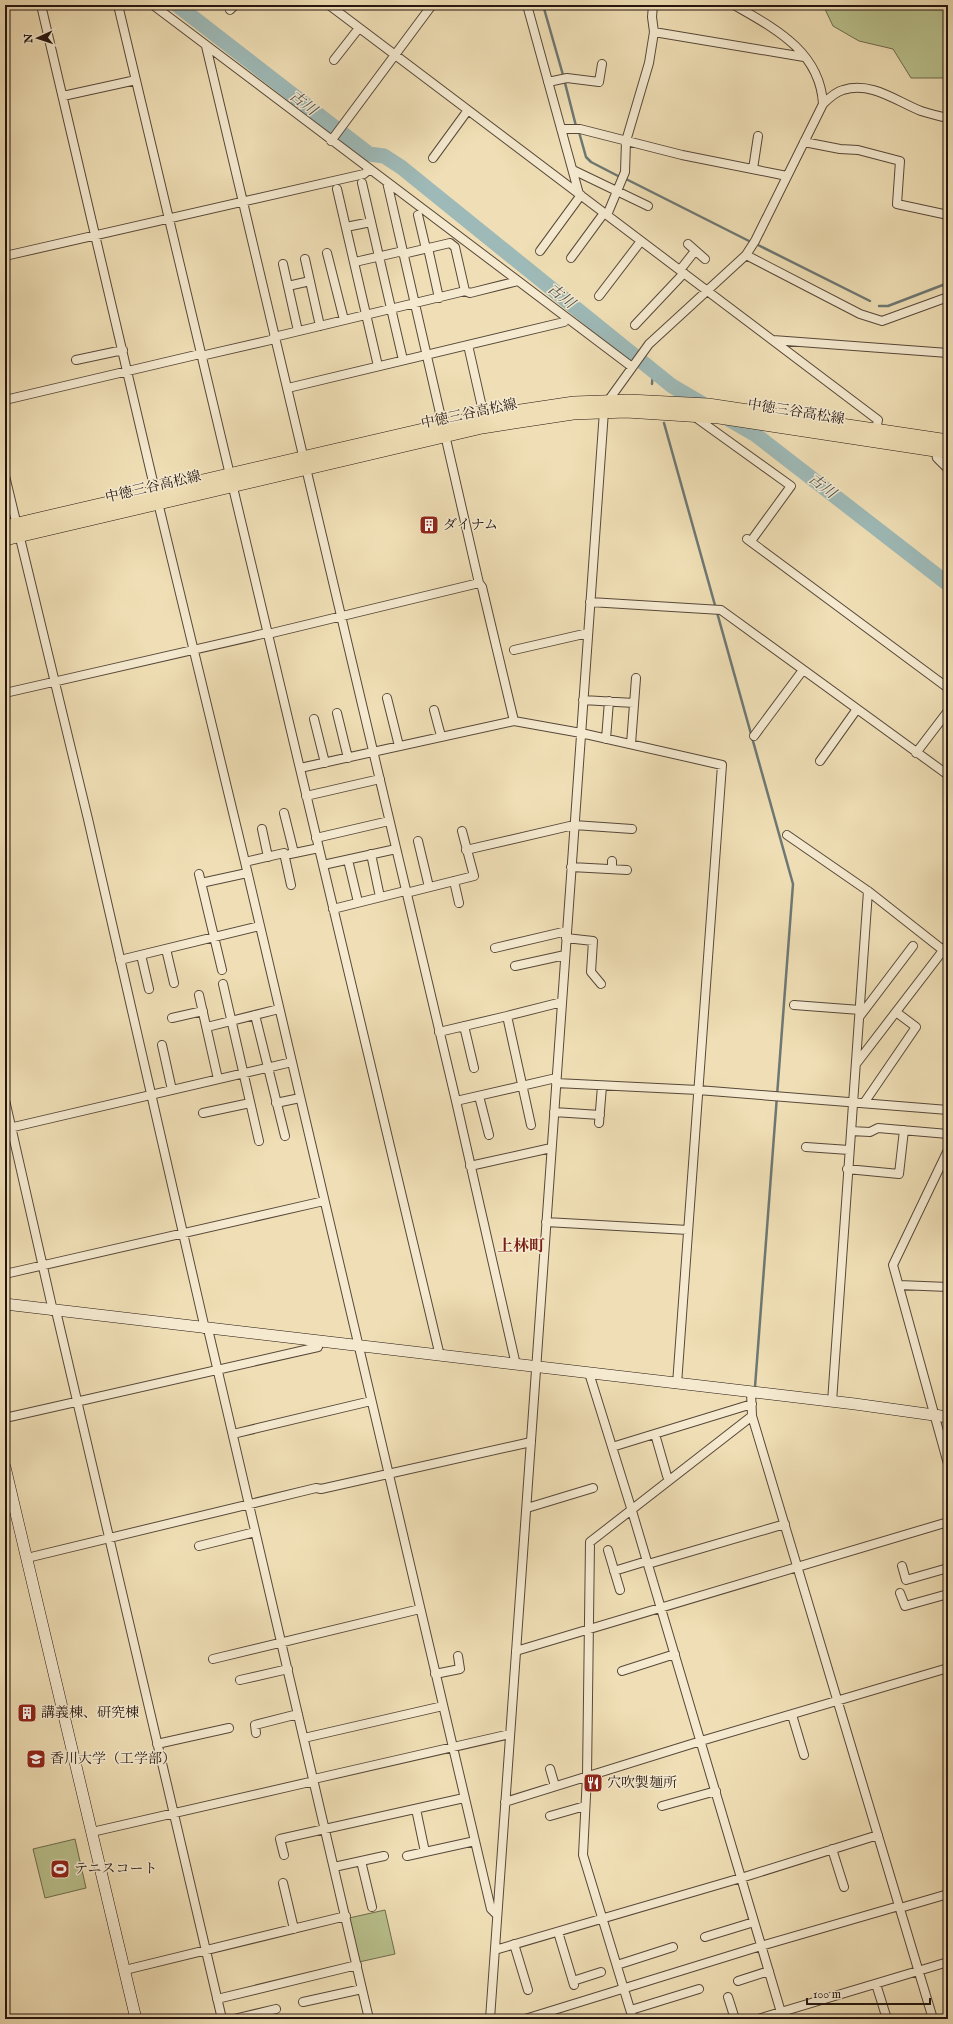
<svg xmlns="http://www.w3.org/2000/svg" width="953" height="2024" font-family="'IM FELL English','Noto Serif JP',serif">
  <style>
    .green { fill: #b9c28e; stroke: #6e6c4e }
    .lines { fill: none; stroke-linecap: round; stroke-linejoin: round }
    .stream { stroke: #6d7874; stroke-width: 2.5 }
    .river { stroke: #9ebab8; stroke-width: 15 }
    .street-casing { stroke: #574839; stroke-width: 10 }
    .secondary-casing { stroke: #24150f; stroke-width: 12 }
    .primary-casing { stroke: #24150f; stroke-width: 14 }
    .street { stroke: #f5ead0; stroke-width: 8 }
    .secondary { stroke: #f5ead0; stroke-width: 11 }
    .primary { stroke: #f0dfb6; stroke-width: 13 }
    .labels { text-anchor: middle; dominant-baseline: central; stroke-width: 3; stroke-linejoin: round; paint-order: stroke }
    .street-label { font-size: 14px; fill: #24150f; stroke: #f5ead0 }
    .poi-label { font-size: 14px; fill: #24150f; stroke: #f5ead0; text-anchor: start }
    .water-label { font-size: 15px; font-style: italic; fill: #4f4f4a; stroke: #f5ead0 }
    .quarter-label { font-size: 16px; font-weight: bold; fill: #7a1f14; stroke: #f5ead0 }
  </style>
  <rect width="100%" height="100%" fill="#f0dfb6"/>
  <filter id="stains"><feTurbulence type="fractalNoise" baseFrequency=".005" numOctaves="4"/><feColorMatrix values="0 0 0 0 .2 0 0 0 0 .09 0 0 0 0 .02 0 0 0 .5 -.17"/></filter>
  <radialGradient id="worn" r=".72"><stop offset=".6" stop-color="#630" stop-opacity="0"/><stop offset="1" stop-color="#630" stop-opacity=".3"/></radialGradient>
  <!-- green -->
  <path class="green" d="M823 5H948V78H911L893 49 859 41 833 26Z
    M75 1839 86 1888 45 1898 33 1849Z
    M385 1910 395 1954 359 1962 349 1918Z"/>
  <g class="lines">
    <!-- stream -->
    <path class="stream" d="M543 5 563 75
      M565 83 576 126
      M579 132 586 157 591 162 620 177
      M626 179 751 242
      M758 245 870 301
      M879 306H888L948 283
      M652 384 653 371
      M664 423 793 884 755 1387"/>
    <!-- river -->
    <path class="river" d="M177 5 369 154 384 156 401 167 672 386 756 435 948 584"/>
    <!-- street casing -->
    <g class="street-casing">
      <path id="street" d="M41 5 154 486 245 862 475 1841 491 1909 497 1915
        M118 5 440 1356
        M153 5 632 367
        M329 5 878 420 875 434
        M527 5 579 194
        M734 5C774 28 820 51 823 104
        M230 10 235 5
        M654 32 804 57
        M206 46 456 1101 516 1365
        M334 60 359 28
        M548 82 567 78 599 82 602 64
        M63 96 136 80
        M561 129H580L682 155 787 176
        M331 141 432 5
        M804 142 840 149 858 150 900 161 897 204 948 215
        M433 158 468 110
        M753 169 758 136
        M573 170 648 206
        M362 183 403 360
        M337 189 378 366
        M418 215 426 249
        M607 215 625 172 626 141 649 63 654 32 652 17 653 5
        M346 227 371 222
        M688 244 705 259
        M428 248 439 298
        M540 251 581 195
        M327 253 344 320
        M746 255 860 314 882 321 948 297
        M5 256 364 174 370 169
        M571 258 604 213
        M305 259 320 326
        M355 262 403 251
        M283 264 298 331
        M680 270 695 251
        M288 286 310 281
        M465 291 470 293 518 281
        M599 296 641 241
        M635 325 684 273
        M274 337 465 291 455 247 450 243 403 254
        M773 340 948 353
        M468 345 484 416
        M201 356 275 339
        M76 360 123 350
        M288 388 564 322
        M5 400 200 354
        M695 417 791 486 751 541
        M935 447 937 458 948 469
        M5 476 88 819 205 1329
        M747 539 948 688
        M479 583 482 587 514 721 581 733 722 765 677 1384
        M590 602 721 610 948 775
        M268 634 479 583 387 182
        M514 650 588 633
        M5 693 267 633
        M387 698 399 746
        M583 700 634 703
        M434 710 441 736
        M337 713 348 758
        M314 719 325 763
        M754 736 803 670
        M606 739 609 701
        M631 744 636 678
        M916 753 948 711
        M820 761 857 709
        M300 768 514 721
        M306 796 380 779
        M284 813 294 853
        M262 829 268 857
        M787 835 868 891 948 954
        M316 838 389 821
        M418 841 429 887
        M466 850 574 825 632 829
        M290 854 319 848
        M371 854 380 897
        M348 860 358 902
        M245 862 284 853 291 885
        M323 865 396 849
        M571 867 627 870
        M612 869V861
        M199 874 222 970
        M454 881 459 903
        M201 883 247 873
        M406 893 474 876 462 831
        M333 909 405 891
        M566 938 593 941 591 972 601 984
        M495 948 567 931
        M166 949 174 983
        M141 955 149 989
        M120 960 260 926
        M515 966 565 955
        M223 984 259 1141
        M199 995 218 1079
        M794 1005 860 1010
        M255 1015 285 1136
        M507 1016 562 1002
        M860 1016 913 946
        M172 1018 203 1011
        M464 1026 474 1068
        M207 1027 279 1009
        M439 1032 507 1016 531 1125
        M162 1045 172 1090
        M856 1064 948 944
        M556 1083 698 1090 948 1110
        M479 1096 489 1135
        M5 1100 53 1311
        M456 1101 556 1078
        M276 1103 300 1098
        M864 1103 916 1027 896 1012
        M554 1112 600 1115
        M203 1113 250 1103
        M599 1123 602 1086
        M5 1129 292 1062
        M851 1131 870 1132 878 1128 948 1134
        M806 1147 849 1150
        M948 1150 893 1265 948 1464
        M470 1166 551 1148
        M847 1169 899 1174 904 1130
        M546 1222 688 1230
        M5 1274 324 1201
        M899 1285 948 1287
        M56 1311 222 2019
        M208 1329 369 2019
        M589 1373 632 1511 783 2019
        M751 1392 752 1416 933 2019
        M832 1402 868 891
        M5 1418 318 1347 319 1342
        M233 1434 371 1401
        M655 1434 667 1476
        M612 1447 752 1404
        M527 1508 593 1488
        M199 1546 255 1532
        M608 1550 620 1590
        M27 1558 316 1488 321 1489 531 1442
        M648 1564 785 1524
        M902 1566 906 1580 948 1568
        M614 1571 647 1561
        M900 1593 905 1606 948 1594
        M516 1651 948 1522
        M213 1659 420 1609
        M622 1671 675 1654
        M435 1674 460 1669 458 1656
        M240 1680 288 1669
        M792 1715 804 1755
        M256 1733 255 1725 298 1714
        M304 1738 443 1706
        M157 1744 229 1728
        M550 1769 555 1786
        M314 1779 510 1734
        M505 1802 701 1741 948 1668
        M662 1806 716 1791
        M416 1809 425 1852
        M550 1816 585 1806
        M92 1832 314 1781
        M832 1849 844 1887
        M284 1855 280 1839 464 1798
        M407 1856 475 1841
        M361 1861 372 1907
        M334 1867 384 1856
        M283 1883 294 1929
        M900 1908 948 1894
        M558 1932 574 1985
        M705 1937 754 1922
        M514 1944 528 1990
        M495 1950 741 1878 878 1835
        M617 1965 673 1947
        M125 1970 346 1916
        M573 1981 601 1972
        M738 1981 769 1971
        M876 1984 887 2019
        M728 1997 735 2019
        M217 1999 357 1965
        M303 2002 362 1989
        M631 2010 699 1989
        M234 2019 276 2009
        M490 2019 604 411 608 401 649 344 746 255 755 241 823 104C828 99 835 92 843 90 871 81 896 101 921 111 930 114 939 116 948 118
        M525 2019 761 1946 899 1906
        M633 2019 583 1855 587 1776 590 1542 752 1416
        M758 2019 948 1962"/>
    </g>
    <!-- secondary casing -->
    <g class="secondary-casing">
      <path id="secondary" d="M5 1304 855 1404 948 1417
        M5 1467 136 2019"/>
    </g>
    <!-- primary casing -->
    <g class="primary-casing">
      <path id="primary" d="M5 527 479 417 574 403 629 401 708 405 948 441
        M5 539 482 427 573 413 626 411 719 417 948 452"/>
    </g>
    <!-- street -->
    <use href="#street" class="street"/>
    <!-- secondary -->
    <use href="#secondary" class="secondary"/>
    <!-- primary -->
    <use href="#primary" class="primary"/>
  </g>
  <!-- icons -->
  <defs>
    <g id="building-square" transform="scale(1)"><rect x="-9" y="-9" width="18" height="18" rx="4" fill="#8f2418" stroke="#f5ead0"/><path d="M-4-6H4V6H1V3H-1V6H-4ZM-2.5-4.3h1.7v1.8h-1.7ZM.8-4.3h1.7v1.8H.8ZM-2.5-1h1.7V.8h-1.7ZM.8-1h1.7V.8H.8Z" fill="#fff"/></g>
    <g id="university-square" transform="scale(1)"><rect x="-9" y="-9" width="18" height="18" rx="4" fill="#8f2418" stroke="#f5ead0"/><path d="M0-5L7-2L0 1L-7-2ZM-4 1L0 2.5L4 1V4Q0 6-4 4Z" fill="#fff"/></g>
    <g id="restaurant-square" transform="scale(1)"><rect x="-9" y="-9" width="18" height="18" rx="4" fill="#8f2418" stroke="#f5ead0"/><path d="M-5-6h1v4h1v-4h1v4h1v-4h1v5L-1.5 .5V6h-2V.5L-5-1ZM5-6V6H3V1.5H1.5Q1.5-4 5-6Z" fill="#fff"/></g>
    <g id="stadium-square" transform="scale(1)"><rect x="-9" y="-9" width="18" height="18" rx="4" fill="#8f2418" stroke="#f5ead0"/><path d="M0-5a6.5 5 0 1 0 0 10a6.5 5 0 1 0 0-10ZM-3.5-1.8h7v3.6h-7Z" fill="#fff"/></g>
  </defs>
  <g fill-rule="evenodd">
    <use href="#building-square" x="429" y="525"/>
    <use href="#building-square" x="27" y="1713"/>
    <use href="#university-square" x="36" y="1759"/>
    <use href="#restaurant-square" x="593" y="1783"/>
    <use href="#stadium-square" x="60" y="1869"/>
  </g>
  <g class="labels">
    <!-- street labels -->
    <g class="street-label">
      <text transform="translate(796 412) rotate(9)">中徳三谷高松線</text>
      <text transform="translate(469 414) rotate(-12)">中徳三谷高松線</text>
      <text transform="translate(153 487) rotate(-13)">中徳三谷高松線</text>
    </g>
    <!-- poi labels -->
    <g class="poi-label">
      <text x="443" y="525">ダイナム</text>
      <text x="41" y="1713">講義棟、研究棟</text>
      <text x="50" y="1759">香川大学（工学部）</text>
      <text x="607" y="1783">穴吹製麺所</text>
      <text x="74" y="1869">テニスコート</text>
    </g>
    <!-- water labels -->
    <g class="water-label">
      <text transform="translate(303 103) rotate(38)">古川</text>
      <text transform="translate(561 296) rotate(39)">古川</text>
      <text transform="translate(822 486) rotate(38)">古川</text>
    </g>
    <!-- quarter labels -->
    <g class="quarter-label">
      <text x="521" y="1247">上林町</text>
    </g>
  </g>
  <!-- margin -->
  <rect width="953" height="2024" fill="none" stroke="#f0dfb6" stroke-width="20"/>
  <rect x="6" y="6" width="941" height="2012" fill="none" stroke="#24150f" stroke-width="2"/>
  <rect x="10" y="10" width="933" height="2004" fill="none" stroke="#24150f"/>
  <!-- north arrow -->
  <g transform="translate(38 38) rotate(267)" stroke="#f5ead0" stroke-width="3" paint-order="stroke">
  <path d="M0-3L7 15L0 10L-7 15Z" fill="#24150f"/>
  <text y="-6" font-size="11" font-weight="bold" text-anchor="middle" fill="#24150f">N</text>
  </g>
  <!-- scale -->
  <path d="M807 1998v6h123v-6" fill="none" stroke="#24150f" stroke-width="2"/>
  <text x="813" y="1998" font-size="12" fill="#24150f" stroke="#f5ead0" stroke-width="3" paint-order="stroke">100 m</text>
  <rect width="100%" height="100%" filter="url(#stains)"/>
  <rect width="100%" height="100%" fill="url(#worn)"/>
</svg>
